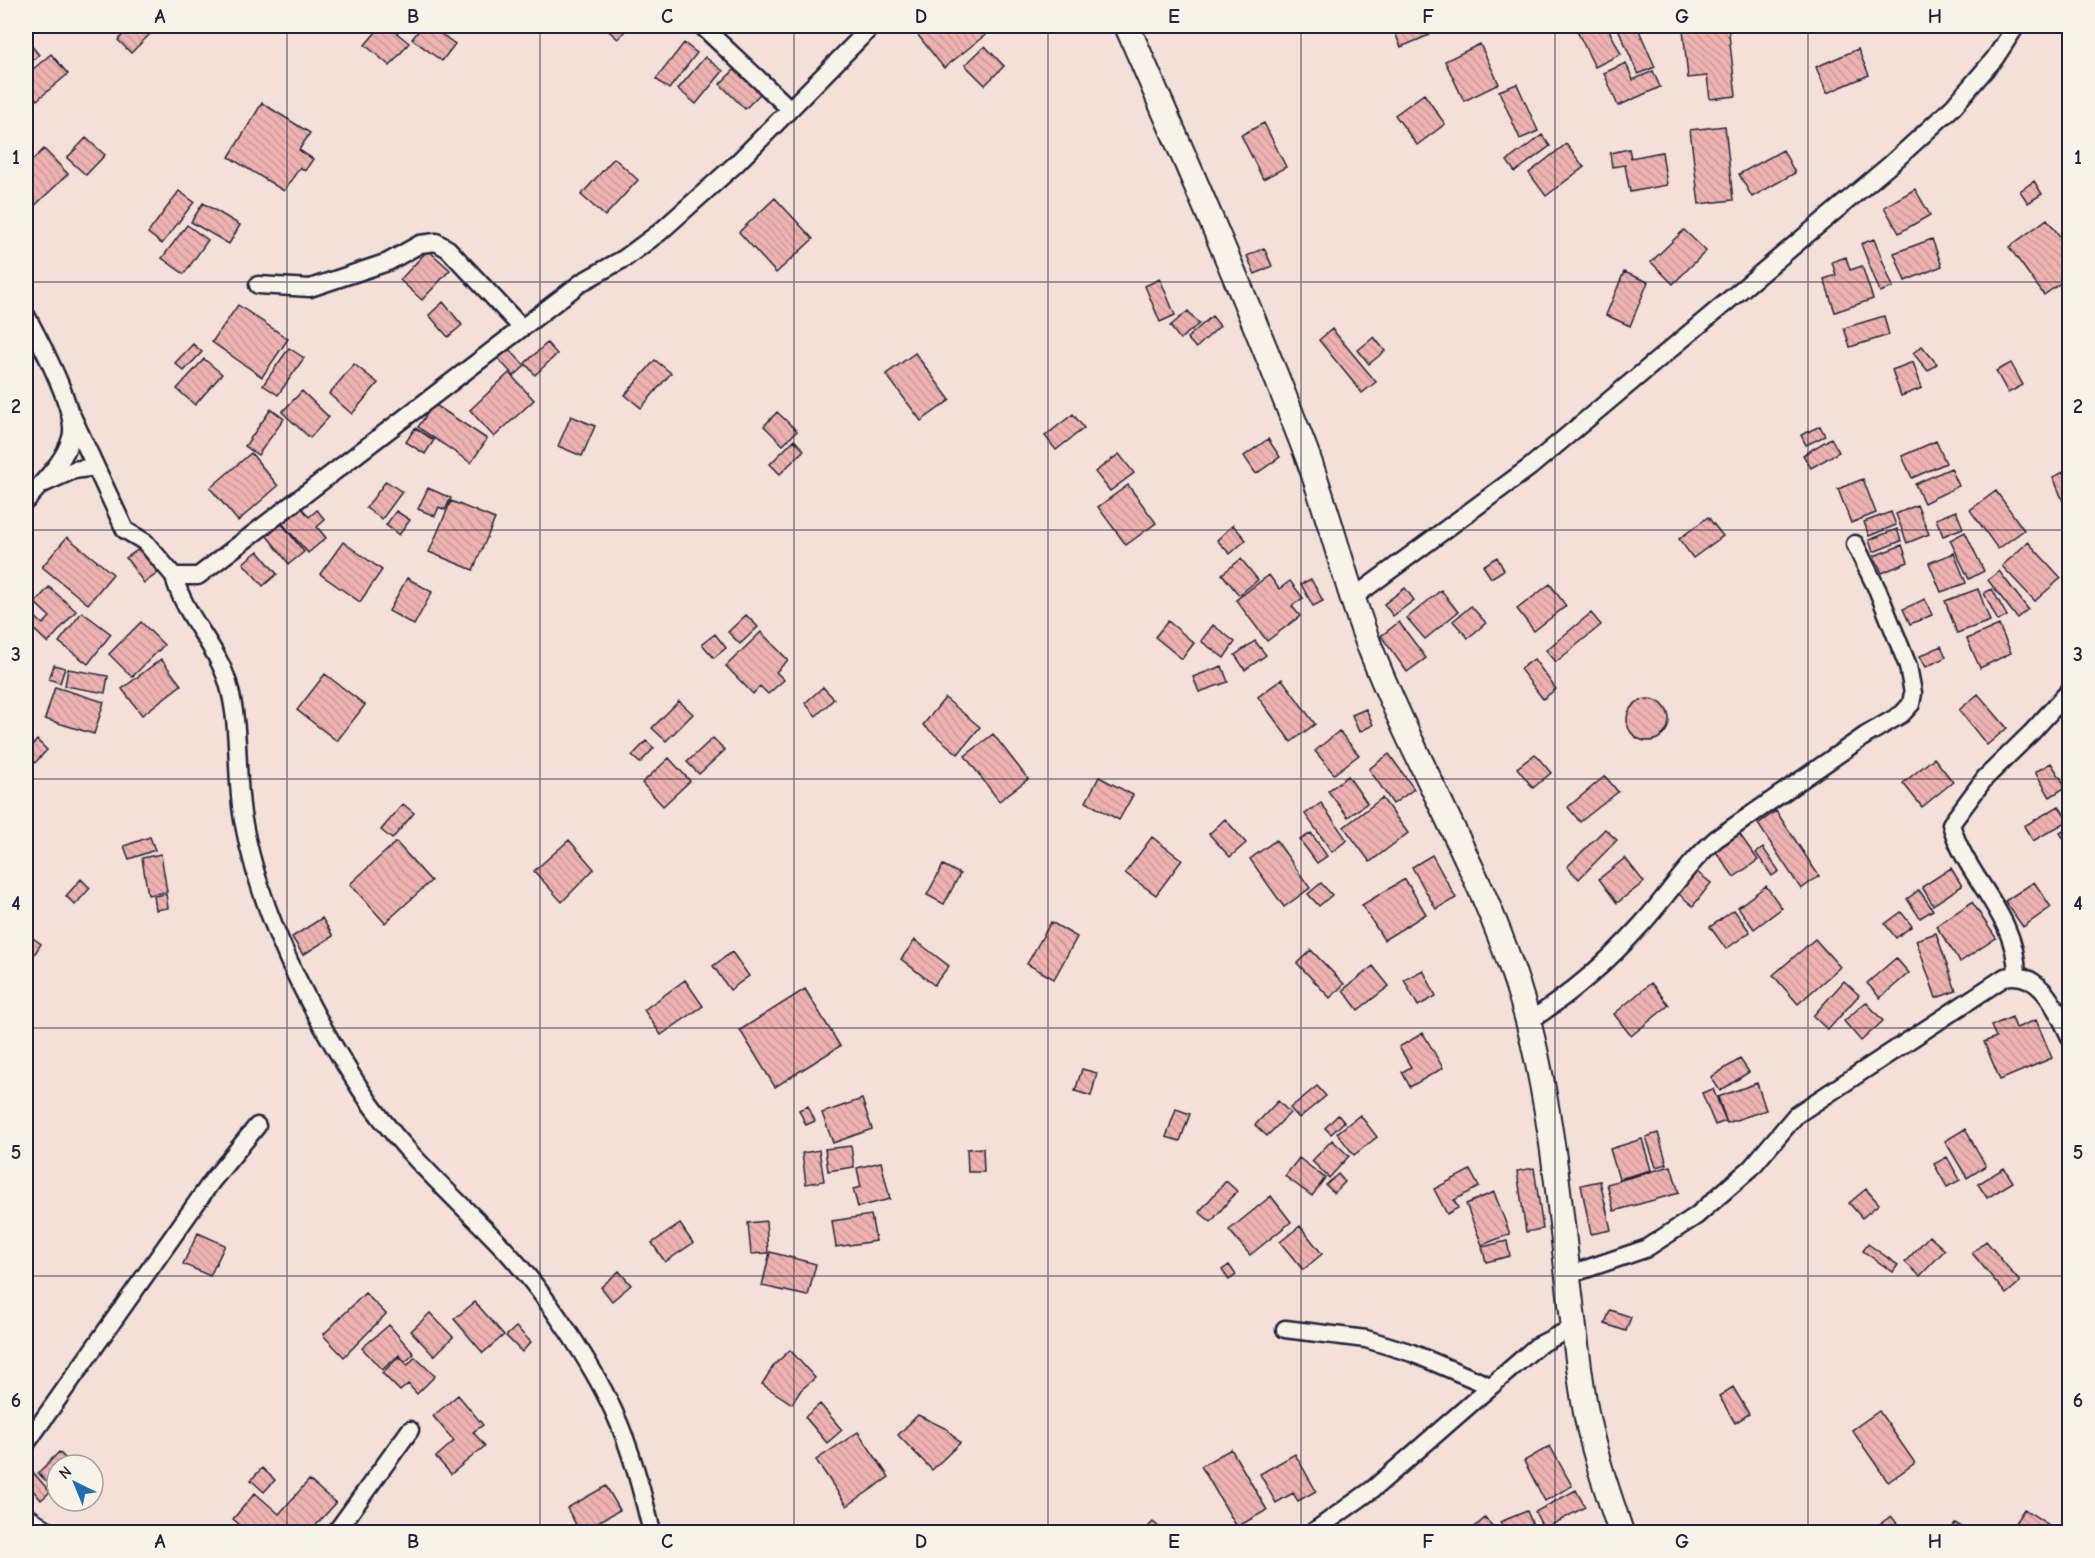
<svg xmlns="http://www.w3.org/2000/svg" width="2095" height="1558" font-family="'Comic Neue',sans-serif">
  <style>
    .building { fill: url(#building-back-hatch); stroke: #22223b; stroke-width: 1.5 }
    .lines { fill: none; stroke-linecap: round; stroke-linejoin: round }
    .minor-casing { stroke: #22223b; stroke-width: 21 }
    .secondary-casing { stroke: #22223b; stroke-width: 28 }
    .minor { stroke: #f7f3e8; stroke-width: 16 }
    .secondary { stroke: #f7f3e8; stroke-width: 24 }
    .grid { fill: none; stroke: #22223b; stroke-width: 1.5; stroke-opacity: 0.55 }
    .neatline { fill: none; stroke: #22223b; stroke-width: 2 }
    .grid-label { font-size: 20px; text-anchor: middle; font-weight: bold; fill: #22223b }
  </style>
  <defs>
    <pattern id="building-back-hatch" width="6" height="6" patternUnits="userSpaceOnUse" patternTransform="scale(1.5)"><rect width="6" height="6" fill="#eeb3b1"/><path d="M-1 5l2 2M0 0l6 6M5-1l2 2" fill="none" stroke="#cc9a99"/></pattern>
  </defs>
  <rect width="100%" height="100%" fill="#f4e0d8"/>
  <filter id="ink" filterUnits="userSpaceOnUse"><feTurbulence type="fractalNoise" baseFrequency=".0167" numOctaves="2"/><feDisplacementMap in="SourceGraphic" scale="12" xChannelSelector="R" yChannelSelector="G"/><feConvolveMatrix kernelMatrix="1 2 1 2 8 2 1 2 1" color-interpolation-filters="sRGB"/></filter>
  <g filter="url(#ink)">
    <!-- building -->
    <path class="building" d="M131 26H141L150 34 131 53 118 40Z
      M381 26H388L409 43 390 66 365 45Z
      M422 26H430L455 44 442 61 412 39Z
      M603 26H629L618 39Z
      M929 26H984L989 32 944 68 917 34Z
      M1392 26H1425L1429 35 1401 47Z
      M1583 26H1607L1621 54 1595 67 1576 29Z
      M1617 26H1637L1655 67 1638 74Z
      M1728 26 1736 96 1710 99 1707 76 1688 78 1683 29Z
      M26 39 39 55 26 66Z
      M684 43 697 53 669 89 656 79Z
      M1480 44 1499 84 1464 101 1445 61Z
      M985 46 1004 66 985 85 965 65Z
      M1858 49 1869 75 1827 93 1816 67Z
      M51 54 68 74 37 100 26 87V75Z
      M705 57 723 71 696 104 678 89Z
      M1626 63 1633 80 1653 71 1660 87 1618 106 1604 73Z
      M736 68 761 93 745 109 720 84Z
      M1517 84 1538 131 1520 139 1499 91Z
      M1424 94 1445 124 1417 145 1395 115Z
      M262 103 310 133 299 150 313 159 305 171 300 167 284 191 229 157Z
      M1264 123 1286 167 1263 179 1241 135Z
      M1725 126 1733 200 1699 204 1690 130Z
      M1542 135 1550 146 1515 172 1507 161Z
      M86 138 105 155 86 175 67 158Z
      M1566 144 1584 167 1546 196 1529 173Z
      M44 149 68 174 27 213 26 166Z
      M1629 149 1631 158 1662 152 1667 185 1630 192 1625 165 1612 167 1610 153Z
      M1783 150 1795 173 1752 197 1739 174Z
      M614 158 638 180 605 216 581 195Z
      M2034 181 2042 194 2028 203 2020 191Z
      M1915 189 1930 215 1899 233 1884 207Z
      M179 191 194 202 162 244 148 233Z
      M775 198 813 239 776 273 739 232Z
      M203 203 240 225 229 244 191 222Z
      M2047 219 2070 250V276L2044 295 2009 247Z
      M187 225 208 240 184 274 162 258Z
      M1684 230 1706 251 1673 284 1651 262Z
      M1874 239 1893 287 1880 292 1861 244Z
      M1932 239 1942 266 1905 281 1894 253Z
      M1264 248 1272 266 1255 274 1247 256Z
      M428 250 450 270 422 300 400 280Z
      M1846 257 1850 270 1862 266 1873 299 1835 312 1824 279 1836 275 1832 262Z
      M1624 272 1648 282 1630 326 1606 315Z
      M1160 279 1175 315 1160 322 1145 286Z
      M443 302 462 325 448 337 429 315Z
      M238 305 288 339 262 377 212 342Z
      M1188 311 1199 324 1180 339 1170 326Z
      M1212 316 1220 326 1196 348 1187 338Z
      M1884 316 1889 335 1850 347 1844 328Z
      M1332 329 1376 382 1362 393 1319 340Z
      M1374 337 1385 351 1369 364 1358 350Z
      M547 343 557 354 535 375 525 363Z
      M193 344 202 352 184 371 175 363Z
      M1922 346 1937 364 1928 371 1913 353Z
      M507 347 525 366 514 376 496 356Z
      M289 348 304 358 278 395 263 385Z
      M915 353 950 400 921 421 886 374Z
      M204 359 222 374 195 405 177 389Z
      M655 360 671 373 641 408 625 395Z
      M1913 362 1922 388 1901 396 1892 370Z
      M2011 363 2023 385 2008 393 1996 371Z
      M354 364 378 383 352 414 329 394Z
      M509 373 534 400 494 437 470 410Z
      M302 391 329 417 310 438 282 412Z
      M434 404 487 439 471 463 418 427Z
      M271 409 284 419 258 455 245 446Z
      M777 412 797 431 783 445 764 426Z
      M1073 414 1084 428 1056 450 1045 436Z
      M571 416 595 426 582 456 558 446Z
      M1820 426 1825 436 1806 445 1801 435Z
      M415 428 434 440 425 454 406 442Z
      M1831 438 1839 452 1811 468 1803 455Z
      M1268 439 1280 457 1256 474 1244 456Z
      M794 440 804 450 780 474 770 464Z
      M1936 441 1946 463 1912 478 1902 456Z
      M251 453 278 486 238 521 210 488Z
      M1119 454 1134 473 1110 491 1095 472Z
      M1951 468 1959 486 1924 503 1915 484Z
      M2070 469V498L2063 501 2053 477Z
      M1863 479 1876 513 1851 523 1838 489Z
      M386 481 402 492 382 519 366 508Z
      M1128 485 1156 523 1126 545 1098 507Z
      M428 488 451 498 445 510 439 507 435 516 418 509Z
      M1996 491 2024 530 1998 549 1970 510Z
      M451 501 495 519 473 570 429 552Z
      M1917 505 1929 534 1907 543 1896 514Z
      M301 507 309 517 317 510 325 520 317 527 326 538 308 553 282 523Z
      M396 511 410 520 399 535 386 525Z
      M1956 511 1963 528 1943 536 1936 519Z
      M1891 512 1896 525 1869 536 1864 522Z
      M1708 517 1723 536 1693 558 1679 539Z
      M282 524 304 552 289 564 267 536Z
      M1233 525 1246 540 1230 554 1217 540Z
      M1897 529 1901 541 1873 552 1869 540Z
      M1965 532 1984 571 1969 579 1950 540Z
      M67 537 113 574 88 604 42 567Z
      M343 542 382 570 360 602 320 574Z
      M2028 542 2061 578 2035 601 2002 566Z
      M1902 545 1908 562 1882 573 1874 556Z
      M139 549 158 573 144 583 126 558Z
      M258 551 277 574 263 586 243 563Z
      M1954 553 1966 583 1941 592 1929 563Z
      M1497 557 1504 570 1491 578 1483 566Z
      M1241 559 1258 580 1239 595 1222 574Z
      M1999 571 2028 609 2017 618 1988 580Z
      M1269 575 1279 589 1290 581 1303 598 1292 606 1300 616 1267 641 1236 600Z
      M407 578 432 592 414 625 389 611Z
      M1311 579 1323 601 1313 606 1301 584Z
      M1550 584 1566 606 1534 631 1517 609Z
      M49 587 76 611 48 643 26 622 33 615 43 624 50 617 35 603Z
      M1405 588 1414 600 1393 616 1384 604Z
      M1978 589 1990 621 1957 633 1945 601Z
      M1992 589 2007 616 1998 621 1984 593Z
      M1441 590 1458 612 1425 639 1407 618Z
      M1925 599 1932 615 1910 624 1903 609Z
      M1471 606 1486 623 1468 638 1453 621Z
      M82 612 111 634 88 664 59 642Z
      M1591 613 1601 625 1556 662 1546 650Z
      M746 615 758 627 740 644 728 632Z
      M1168 621 1194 643 1182 659 1155 637Z
      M141 622 164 645 132 677 109 654Z
      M1399 622 1426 658 1407 672 1381 636Z
      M1213 625 1235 642 1224 658 1201 641Z
      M1999 625 2011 653 1980 668 1967 639Z
      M761 632 788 660 776 672 784 680 768 694 760 686 753 694 726 666Z
      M715 634 726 648 714 658 702 644Z
      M1255 641 1266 655 1245 670 1235 655Z
      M1941 646 1946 657 1926 667 1920 656Z
      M161 659 181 685 142 715 122 689Z
      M1534 659 1556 689 1543 699 1520 669Z
      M54 665 65 668 60 683 49 679Z
      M1222 666 1228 682 1199 692 1193 677Z
      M68 669 108 676 105 693 65 686Z
      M325 674 365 705 337 741 297 710Z
      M1282 679 1315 724 1291 742 1258 697Z
      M55 687 104 702 94 734 45 719Z
      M823 687 834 699 816 716 805 703Z
      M1978 694 2007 728 1987 745 1959 710Z
      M945 698 980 727 958 754 923 725Z
      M1627 720a21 21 0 1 1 42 0a21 21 0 1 1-42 0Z
      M679 701 693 714 666 741 652 728Z
      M1366 709 1373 725 1359 732 1352 715Z
      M1339 731 1359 755 1334 774 1315 751Z
      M993 734 1028 779 999 801 965 756Z
      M713 738 725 750 699 774 687 762Z
      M37 740 47 750 33 765 26 757V752Z
      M646 741 654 748 640 763 632 756Z
      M1389 754 1414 789 1393 804 1369 769Z
      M1535 754 1551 773 1533 788 1517 768Z
      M669 758 690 781 663 806 642 783Z
      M1934 758 1953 782 1922 807 1903 783Z
      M2051 763 2066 787 2050 797 2035 772Z
      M1348 776 1367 803 1348 817 1328 791Z
      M1605 776 1618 792 1580 822 1568 807Z
      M1099 777 1133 795 1119 820 1086 802Z
      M1382 798 1408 833 1370 862 1344 827Z
      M1321 803 1347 840 1332 852 1305 814Z
      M403 804 414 813 392 839 381 830Z
      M2059 806 2068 821 2033 841 2024 826Z
      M1776 811 1819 876 1801 889 1758 824Z
      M1225 819 1246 843 1230 857 1209 834Z
      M2070 827V848L2060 833Z
      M1605 829 1617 840 1579 879 1567 867Z
      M1738 832 1758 860 1734 877 1714 849Z
      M1311 833 1327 856 1317 863 1300 840Z
      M150 837 155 850 129 859 124 846Z
      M1152 837 1182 860 1156 895 1125 873Z
      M569 840 594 869 562 902 534 871Z
      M1276 840 1310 888 1284 907 1250 859Z
      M396 842 431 881 385 923 350 884Z
      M1763 848 1779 871 1772 876 1756 853Z
      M161 854 167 892 148 895 142 858Z
      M1432 855 1456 898 1436 909 1412 867Z
      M1625 858 1644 882 1617 903 1599 879Z
      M943 865 960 874 944 904 927 895Z
      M1951 868 1962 886 1933 905 1922 887Z
      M1693 869 1711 883 1693 906 1675 891Z
      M81 879 90 888 75 905 66 896Z
      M1405 879 1426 914 1384 940 1362 905Z
      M2034 882 2051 907 2023 927 2005 901Z
      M1321 883 1332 895 1319 906 1308 894Z
      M1766 886 1782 908 1754 929 1738 907Z
      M1919 890 1933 910 1920 918 1907 899Z
      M166 894 168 908 156 910 154 896Z
      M1972 902 1996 938 1960 962 1936 926Z
      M1734 910 1750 932 1726 949 1710 927Z
      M1901 912 1912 926 1896 938 1885 924Z
      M322 918 333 936 303 955 292 937Z
      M1051 922 1077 937 1054 979 1027 964Z
      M26 933 41 944 26 967Z
      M1936 933 1956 991 1936 998 1916 940Z
      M1815 939 1840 967 1798 1004 1773 975Z
      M915 940 949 966 934 985 901 959Z
      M1311 950 1344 984 1330 998 1297 963Z
      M732 952 749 976 730 990 713 966Z
      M1896 958 1909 973 1880 998 1867 983Z
      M1373 966 1389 986 1358 1010 1343 990Z
      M1423 970 1436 996 1418 1006 1404 980Z
      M685 980 703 1006 661 1035 644 1010Z
      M1844 981 1859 995 1828 1030 1813 1016Z
      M1651 983 1669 1005 1631 1036 1614 1014Z
      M805 989 840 1046 775 1087 740 1030Z
      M1866 1002 1883 1021 1861 1041 1844 1021Z
      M2012 1017 2016 1028 2036 1020 2052 1058 2000 1080 1984 1042 1996 1037 1991 1026Z
      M1423 1033 1443 1068 1410 1087 1402 1072 1411 1067 1399 1047Z
      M1740 1059 1749 1072 1720 1091 1711 1077Z
      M1082 1069 1097 1073 1091 1096 1075 1091Z
      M1757 1083 1766 1110 1727 1123 1718 1097Z
      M1317 1086 1326 1096 1299 1118 1290 1108Z
      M1713 1089 1726 1121 1715 1125 1702 1093Z
      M862 1099 872 1129 833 1143 822 1113Z
      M1278 1101 1290 1113 1267 1136 1255 1125Z
      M808 1106 815 1121 806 1125 799 1110Z
      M1176 1109 1190 1114 1180 1141 1166 1137Z
      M1338 1115 1344 1122 1331 1134 1325 1128Z
      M1360 1115 1377 1137 1354 1155 1337 1133Z
      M1965 1129 1986 1166 1967 1178 1945 1141Z
      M1658 1133 1667 1164 1656 1167 1646 1137Z
      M1642 1139 1651 1170 1619 1179 1610 1149Z
      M1332 1140 1349 1156 1329 1178 1312 1161Z
      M851 1146 854 1167 828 1171 825 1149Z
      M983 1148 984 1172H968L967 1149Z
      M819 1150 824 1181 806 1184 802 1153Z
      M1947 1157 1960 1180 1947 1187 1934 1164Z
      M1299 1158 1325 1178 1312 1196 1285 1176Z
      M881 1162 890 1199 858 1207 853 1189 861 1187 857 1168Z
      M1671 1166 1679 1193 1614 1211 1607 1184Z
      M1534 1168 1543 1229 1526 1232 1517 1171Z
      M2004 1168 2013 1182 1987 1198 1978 1184Z
      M1470 1170 1479 1187 1454 1200 1458 1208 1447 1214 1434 1189Z
      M1338 1174 1345 1182 1334 1193 1326 1185Z
      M1226 1181 1237 1191 1211 1222 1199 1212Z
      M1600 1181 1611 1230 1591 1234 1581 1185Z
      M1866 1189 1879 1204 1862 1218 1849 1203Z
      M1494 1192 1510 1234 1482 1245 1466 1204Z
      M1271 1196 1291 1222 1250 1255 1229 1230Z
      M871 1215 876 1241 836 1247 832 1221Z
      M766 1221 768 1253 751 1254 748 1223Z
      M680 1224 693 1243 665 1262 652 1243Z
      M1300 1226 1322 1254 1303 1270 1280 1242Z
      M198 1233 225 1245 210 1276 183 1264Z
      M1929 1236 1945 1250 1920 1276 1905 1262Z
      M1507 1241 1510 1256 1486 1262 1482 1247Z
      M1986 1241 2020 1282 2006 1294 1972 1253Z
      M1868 1244 1898 1265 1893 1272 1863 1251Z
      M770 1252 816 1264 808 1296 762 1286Z
      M1229 1265 1236 1275 1229 1280 1222 1270Z
      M619 1271 631 1285 612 1301 601 1287Z
      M365 1293 386 1314 344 1357 323 1335Z
      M475 1302 504 1335 483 1353 454 1319Z
      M1610 1310 1631 1317 1626 1331 1605 1324Z
      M430 1313 453 1337 434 1356 411 1331Z
      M389 1325 414 1354 405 1362 399 1355 382 1370 362 1348Z
      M516 1327 531 1342 522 1352 506 1336Z
      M790 1350 815 1378 801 1390 792 1404 762 1384 774 1365Z
      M399 1357 408 1365 415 1357 435 1376 417 1394 408 1384 400 1391 382 1373Z
      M1733 1387 1749 1414 1735 1423 1719 1396Z
      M458 1395 483 1425 473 1432 485 1446 451 1474 436 1457 454 1441 433 1416Z
      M820 1404 842 1430 827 1443 805 1417Z
      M1879 1411 1915 1463 1888 1482 1852 1430Z
      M918 1415 947 1429 960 1443 932 1470 898 1435Z
      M858 1432 889 1477 847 1506 816 1460Z
      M1550 1446 1572 1486 1545 1501 1524 1461Z
      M1231 1449 1267 1510 1237 1527 1201 1466Z
      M59 1452 72 1465H57V1492L38 1473Z
      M1295 1454 1316 1491 1298 1501 1293 1493 1276 1503 1260 1474Z
      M26 1464 50 1492 41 1500 26 1482Z
      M262 1468 275 1480 264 1492 251 1480Z
      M309 1480 336 1503 310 1532H248L233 1519 255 1493 279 1514Z
      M606 1486 620 1510 580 1532 567 1508Z
      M1576 1490 1585 1507 1544 1529 1535 1512Z
      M2024 1509 2060 1532H2009Z
      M1527 1511 1536 1532H1505L1500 1522Z
      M1891 1516 1904 1532H1886L1880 1524Z
      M1485 1518 1498 1532H1469Z
      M1153 1522 1165 1532H1143Z
      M1955 1523 1970 1532H1948Z"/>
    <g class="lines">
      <!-- minor casing -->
      <g class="minor-casing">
        <path id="minor" d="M702 26 790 109
          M258 285 310 288 388 262 420 244 436 242 448 249 522 328
          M26 315C39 340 79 412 71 438 64 463 42 482 26 501
          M71 414 125 530 145 542 174 576H198L582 282 625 258 660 232 737 163 872 26
          M45 483 74 470 95 467
          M174 576C184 616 216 644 228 683 241 727 235 775 243 820 261 917 308 1008 361 1090 401 1152 458 1199 508 1253 545 1294 591 1361 614 1412 632 1451 642 1492 652 1532
          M1354 597 1530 467 1891 164 1953 107 1995 58 2016 26
          M2017 974C2016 913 1966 879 1951 824L1985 778 2032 732 2070 690
          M1528 1022C1571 994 1606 964 1640 926 1666 898 1687 864 1716 839L1866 735 1902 714 1911 704 1913 693 1908 666 1878 591 1855 544
          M1568 1275 1645 1249 1696 1216 1751 1168 1796 1115 2005 977C2040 969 2057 1010 2070 1037
          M1285 1329 1366 1339 1412 1353 1490 1386
          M26 1444 212 1181 257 1126
          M336 1532 410 1430
          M1313 1532 1373 1489 1537 1346 1574 1327"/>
      </g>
      <!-- secondary casing -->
      <g class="secondary-casing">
        <path id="secondary" d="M1127 26C1188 165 1249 305 1304 447 1329 512 1344 580 1369 645 1418 772 1493 888 1528 1021 1560 1143 1564 1277 1584 1401 1591 1446 1607 1490 1621 1532
          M26 1520 44 1532"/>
      </g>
      <!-- minor -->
      <use href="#minor" class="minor"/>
      <!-- secondary -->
      <use href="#secondary" class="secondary"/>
    </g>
  </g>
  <!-- grid -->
  <path class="grid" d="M287 26V1532M540 26V1532M794 26V1532M1048 26V1532M1301 26V1532M1555 26V1532M1808 26V1532M26 282H2070M26 530H2070M26 779H2070M26 1028H2070M26 1276H2070"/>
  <!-- margin -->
  <rect width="2095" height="1558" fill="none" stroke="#f7f3e8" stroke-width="66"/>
  <!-- north arrow -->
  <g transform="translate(75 1483) rotate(317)"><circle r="28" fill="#f7f3e8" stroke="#a29fa3" stroke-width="1.5"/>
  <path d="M0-4.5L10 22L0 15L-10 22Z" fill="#1f6fb2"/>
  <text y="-9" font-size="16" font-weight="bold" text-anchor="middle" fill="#22223b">N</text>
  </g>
  <rect x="33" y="33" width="2029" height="1492" class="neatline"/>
  <g class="grid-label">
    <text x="160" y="23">A</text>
    <text x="413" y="23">B</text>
    <text x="667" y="23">C</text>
    <text x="921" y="23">D</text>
    <text x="1174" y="23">E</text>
    <text x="1428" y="23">F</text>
    <text x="1682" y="23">G</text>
    <text x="1935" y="23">H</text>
    <text x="16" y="164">1</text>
    <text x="2078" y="164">1</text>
    <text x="16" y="413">2</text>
    <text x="2078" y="413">2</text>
    <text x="16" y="661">3</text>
    <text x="2078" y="661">3</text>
    <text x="16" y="910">4</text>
    <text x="2078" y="910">4</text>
    <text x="16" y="1159">5</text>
    <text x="2078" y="1159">5</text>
    <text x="16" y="1407">6</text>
    <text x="2078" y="1407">6</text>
    <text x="160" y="1548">A</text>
    <text x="413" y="1548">B</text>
    <text x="667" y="1548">C</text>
    <text x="921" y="1548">D</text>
    <text x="1174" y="1548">E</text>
    <text x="1428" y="1548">F</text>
    <text x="1682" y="1548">G</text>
    <text x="1935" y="1548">H</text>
  </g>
</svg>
